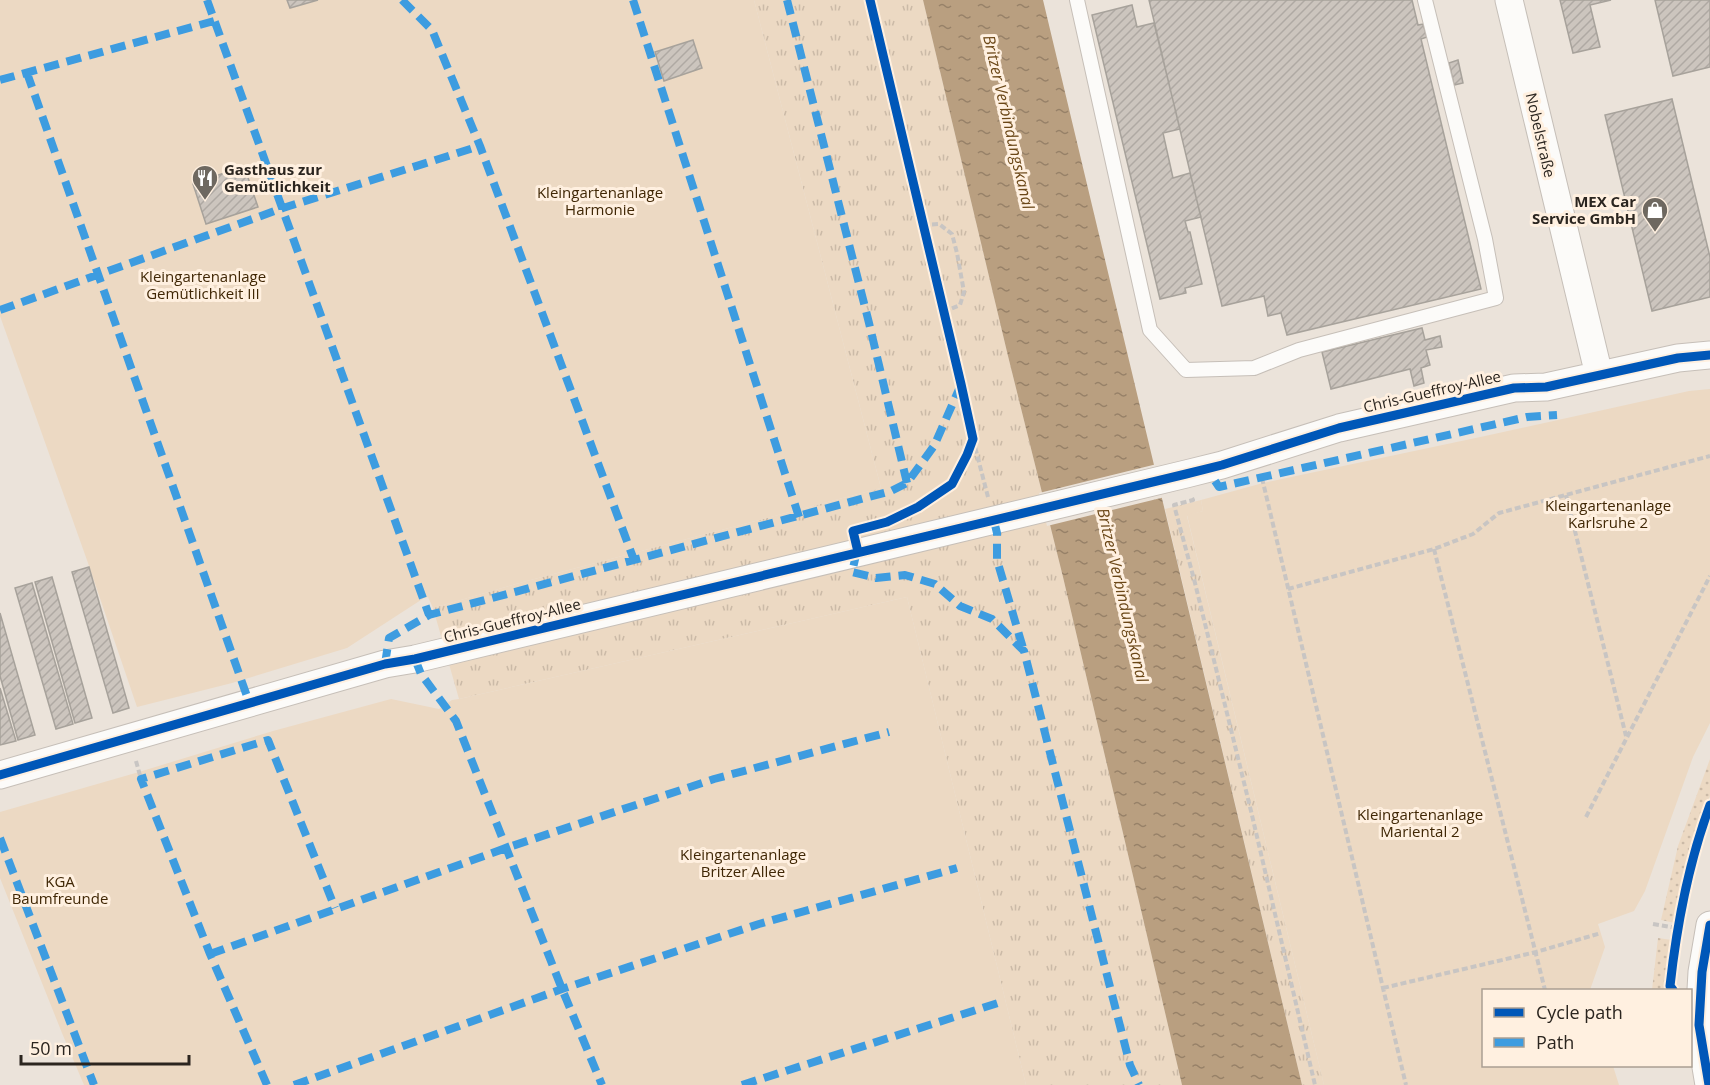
<svg xmlns="http://www.w3.org/2000/svg" width="1710" height="1085" font-family="'Open Sans',sans-serif">
  <style>
    .grass { fill: url(#grass-dots) }
    .park { fill: url(#park-tufts) }
    .garden { fill: #ecd9c3 }
    .water { fill: url(#water-ripples) }
    .pier { fill: #ebe3da }
    .building { fill: url(#building-hatch); stroke: #a7a29b; stroke-width: 1.5 }
    .lines { fill: none; stroke-linecap: round; stroke-linejoin: round }
    .service-casing { stroke: #c6bfb8; stroke-width: 16 }
    .minor-casing { stroke: #c6bfb8; stroke-width: 29 }
    .path { stroke: #c8c5c3; stroke-width: 4; stroke-dasharray: 6 3; stroke-linecap: butt }
    .service { stroke: #fcfbf9; stroke-width: 14 }
    .minor { stroke: #fcfbf9; stroke-width: 27 }
    .quiet { stroke: #3d9ce0; stroke-width: 8; stroke-dasharray: 15 8; stroke-linecap: butt }
    .cycleway-casing { stroke: #fff0e0; stroke-width: 13 }
    .cycleway { stroke: #0057b8; stroke-width: 9 }
    .labels { text-anchor: middle; dominant-baseline: central; stroke-width: 6; stroke-linejoin: round; paint-order: stroke }
    .street-label { font-size: 15px; fill: #2b251f; stroke: #fff0e0 }
    .poi-label { font-size: 15px; font-weight: bold; fill: #2b251f; stroke: #fff0e0; text-anchor: start }
    .park-label { font-size: 15px; fill: #402705; stroke: #fff0e0 }
    .water-label { font-size: 16px; font-style: italic; fill: #6b4717; stroke: #fff0e0 }
  </style>
  <defs>
    <pattern id="grass-dots" width="8" height="8" patternUnits="userSpaceOnUse" patternTransform="scale(1.5)"><rect width="8" height="8" fill="#ecd9c3"/><path d="M2 2h.1M6 6h.1" fill="none" stroke="#cbbaa7" stroke-width="1.8" stroke-linecap="round"/></pattern>
    <pattern id="park-tufts" width="24" height="20" patternUnits="userSpaceOnUse" patternTransform="scale(1.5)"><rect width="24" height="20" fill="#ecd9c3"/><path d="M3 7l-1-3M5 7V3M7 7l1-3M15 17l-1-3M17 17v-4M19 17l1-3" fill="none" stroke="#cbbaa7"/></pattern>
    <pattern id="water-ripples" width="26" height="14" patternUnits="userSpaceOnUse" patternTransform="scale(1.5)"><rect width="26" height="14" fill="#b99f80"/><path d="M2 4q2-2 4 0t4 0M15 11q2-2 4 0t4 0" fill="none" stroke="#978168"/></pattern>
    <pattern id="building-hatch" width="6" height="6" patternUnits="userSpaceOnUse" patternTransform="scale(1.5)"><rect width="6" height="6" fill="#ccc5be"/><path d="M-1 1l2-2M0 6l6-6M5 7l2-2" fill="none" stroke="#afa9a3"/></pattern>
  </defs>
  <rect width="100%" height="100%" fill="#ebe3da"/>
  <!-- grass -->
  <path class="grass" d="M1710 759V796L1697 831 1675 923 1661 920 1678 846Z
    M1658 938 1672 940 1666 990H1652Z"/>
  <!-- park -->
  <path class="park" d="M754 0H923L1008 356 1063 577 1182 1085H1026L907 597 459 699 433 608 523 582 881 488Z
    M1201 500 1203 511 1187 516 1324 1085H1302L1165 509Z"/>
  <!-- garden -->
  <path class="garden" d="M0 0H754L881 488 523 582 433 608 428 597 424 598 347 648 232 683 137 707 88 563 0 316Z
    M1710 389V723L1693 757 1645 891 1634 911 1598 924 1605 947 1590 990H1484V1066H1613L1619 1085H1324L1187 515 1203 511 1201 500 1263 483 1485 436 1689 391Z
    M907 597 1026 1085H84L62 1033 0 878V812L139 772 273 731 391 699 439 709 452 700 459 699Z"/>
  <!-- water -->
  <path class="water" d="M923 0H1043L1302 1085H1182L1063 577 1008 356Z"/>
  <!-- pier -->
  <path class="pier" d="M1157 464 1165 497 1047 526 1039 493Z"/>
  <!-- building -->
  <path class="building" d="M287 0H318L290 8Z
    M1149 0H1412L1418 25 1423 24 1427 37 1421 39 1481 289 1287 335 1281 313 1268 316 1264 296 1222 306Z
    M1560 0H1611L1590 5 1600 47 1573 53Z
    M1655 0H1710V67L1673 76Z
    M1132 5 1137 27 1154 23 1180 129 1163 133 1173 178 1190 173 1201 217 1185 221 1188 232H1190L1202 284 1185 288 1186 293 1160 299 1092 15Z
    M693 40 702 68 664 81 655 52Z
    M1458 60 1463 83 1454 85 1449 63Z
    M1672 99 1710 257V297L1652 311 1605 115Z
    M244 166 258 207 206 224 193 184Z
    M1422 328 1425 340 1440 336 1442 347 1426 350 1430 365 1421 368 1424 383 1414 386 1410 369 1331 389 1322 352Z
    M89 567 129 708 113 713 72 572Z
    M52 577 92 718 75 723 35 582Z
    M32 583 73 724 56 729 15 588Z
    M0 613 35 735 18 740 0 676Z
    M0 688 16 741 0 745Z"/>
  <g class="lines">
    <!-- service casing -->
    <g class="service-casing">
      <path id="service" d="M1077 0 1150 330 1186 370 1254 368 1299 350 1496 298 1485 239 1425 0"/>
    </g>
    <!-- minor casing -->
    <g class="minor-casing">
      <path id="minor" d="M1509 0 1599 375
        M0 775 385 664 415 659 1186 474 1222 465 1339 428 1514 388 1546 387 1678 358 1710 355
        M1709 1085 1699 1025 1702 972 1710 925"/>
    </g>
    <!-- path -->
    <path class="path" d="M923 225 939 224 952 234 957 253 964 292 960 305 943 312
      M973 439 988 497
      M1262 478 1406 1085
      M1566 495 1626 736
      M1192 498 1193 500 1174 505 1195 583 1251 811 1315 1085
      M1434 549 1545 990
      M1288 589 1434 549 1473 534 1499 513 1710 456
      M136 761 141 779
      M1586 817 1710 576
      M1653 924 1677 928 1682 918
      M1383 988 1536 952 1601 933"/>
    <!-- service -->
    <use href="#service" class="service"/>
    <!-- minor -->
    <use href="#minor" class="minor"/>
    <!-- quiet -->
    <path class="quiet" d="M207 0 429 615
      M402 0 432 30 480 146 634 560
      M633 0 799 517
      M787 0 869 323 907 483
      M27 73 249 702
      M0 80 214 21
      M0 310 283 208 480 146
      M1215 481 1219 487 1527 417 1557 415
      M994 521 997 533V560L1023 648
      M857 551 852 572 876 578 905 575 935 584 960 606 992 619 1024 651 1130 1065 1139 1085
      M415 659 421 674 456 721 562 989 602 1085
      M385 664 389 638 429 615 891 491 907 483 934 446 960 387
      M0 838 94 1085
      M210 954 506 848 714 779 889 732
      M267 1085 210 954 141 779 268 740 335 908
      M294 1085 562 989 759 924 957 868
      M742 1085 1001 1002"/>
    <!-- cycleway casing -->
    <g class="cycleway-casing">
      <path id="cycleway" d="M858 552 853 531 887 522 918 507 952 484 967 455 973 439 961 384 870 0
        M0 775 385 664 415 659 1186 474 1222 465 1339 428 1514 388 1546 387 1678 358 1710 355
        M1673 990 1670 986C1677 923 1688 864 1710 805
        M1709 1085 1699 1025 1702 972 1710 925"/>
    </g>
    <!-- cycleway -->
    <use href="#cycleway" class="cycleway"/>
  </g>
  <!-- icons -->
  <defs>
    <g id="restaurant-pin" transform="scale(1.35)"><path d="M0 17L-7.5 6A9.5 9.5 0 1 1 7.5 6Z" fill="#6e6860" stroke="#fff0e0"/><path d="M-5-6h1v4h1v-4h1v4h1v-4h1v5L-1.5 .5V6h-2V.5L-5-1ZM5-6V6H3V1.5H1.5Q1.5-4 5-6Z" fill="#fff"/></g>
    <g id="shop-pin" transform="scale(1.35)"><path d="M0 17L-7.5 6A9.5 9.5 0 1 1 7.5 6Z" fill="#6e6860" stroke="#fff0e0"/><path d="M-5-2.5h2.3a2.7 3.5 0 0 1 5.4 0H5L5.5 6h-11ZM-1.5-2.5h3a1.5 2.3 0 0 0-3 0Z" fill="#fff"/></g>
  </defs>
  <g fill-rule="evenodd">
    <use href="#restaurant-pin" x="205" y="178"/>
    <use href="#shop-pin" x="1655" y="210"/>
  </g>
  <g class="labels">
    <!-- street labels -->
    <g class="street-label">
      <text transform="translate(1541 135) rotate(77)">Nobelstraße</text>
      <text transform="translate(1432 391) rotate(-13)">Chris-Gueffroy-Allee</text>
      <text transform="translate(512 620) rotate(-14)">Chris-Gueffroy-Allee</text>
    </g>
    <!-- poi labels -->
    <g class="poi-label">
      <text x="224" y="169">Gasthaus zur<tspan x="224" dy="17">Gemütlichkeit</tspan></text>
      <text x="1636" y="201" text-anchor="end">MEX Car<tspan x="1636" dy="17">Service GmbH</tspan></text>
    </g>
    <!-- park labels -->
    <g class="park-label">
      <text x="600" y="192">Kleingartenanlage<tspan x="600" dy="17">Harmonie</tspan></text>
      <text x="203" y="276">Kleingartenanlage<tspan x="203" dy="17">Gemütlichkeit III</tspan></text>
      <text x="1608" y="505">Kleingartenanlage<tspan x="1608" dy="17">Karlsruhe 2</tspan></text>
      <text x="1420" y="814">Kleingartenanlage<tspan x="1420" dy="17">Mariental 2</tspan></text>
      <text x="743" y="854">Kleingartenanlage<tspan x="743" dy="17">Britzer Allee</tspan></text>
      <text x="60" y="881">KGA<tspan x="60" dy="17">Baumfreunde</tspan></text>
    </g>
    <!-- water labels -->
    <g class="water-label">
      <text transform="translate(1009 122) rotate(77)">Britzer Verbindungskanal</text>
      <text transform="translate(1123 595) rotate(77)">Britzer Verbindungskanal</text>
    </g>
  </g>
  <!-- legend -->
  <rect x="1482" y="989" width="210" height="78" fill="#fff0e0" stroke="#aa9f93" stroke-width="1.5"/>
  <rect x="1494" y="1008" width="30" height="9" fill="#0057b8" stroke="#aa9f93" stroke-width="1.5"/>
  <text x="1536" y="1019" font-size="18" fill="#2b251f">Cycle path</text>
  <rect x="1494" y="1038" width="30" height="9" fill="#3d9ce0" stroke="#aa9f93" stroke-width="1.5"/>
  <text x="1536" y="1049" font-size="18" fill="#2b251f">Path</text>
  <!-- scale -->
  <path d="M21 1055v9h168v-9" fill="none" stroke="#2b251f" stroke-width="3"/>
  <text x="30" y="1055" font-size="18" fill="#2b251f" stroke="#fff0e0" stroke-width="4.5" paint-order="stroke">50 m</text>
</svg>
